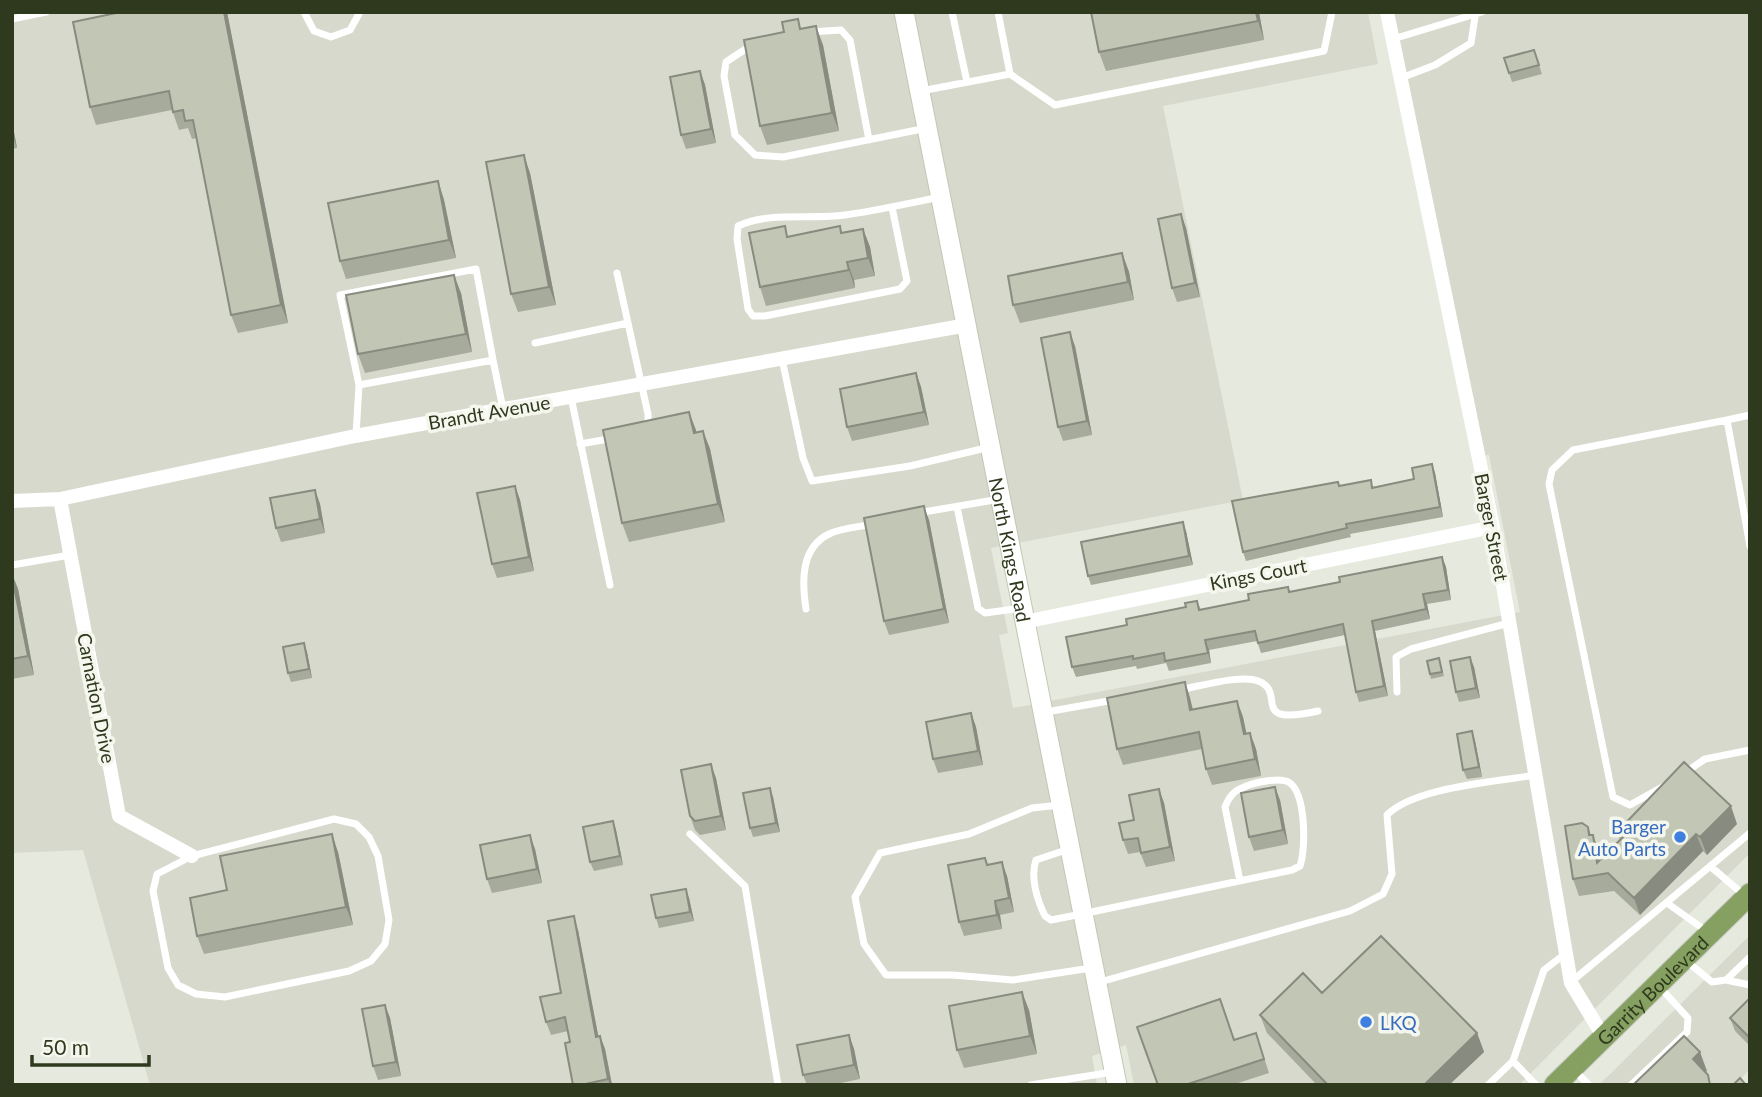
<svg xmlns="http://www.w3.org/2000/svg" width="1762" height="1097" font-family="Lato,sans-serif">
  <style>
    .built { fill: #d6d9cb }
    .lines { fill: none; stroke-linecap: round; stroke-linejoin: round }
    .secondary-casing { stroke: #c1c9b0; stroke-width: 21 }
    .primary-casing { stroke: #c0c4bc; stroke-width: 23 }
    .lane { stroke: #fff; stroke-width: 7 }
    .street { stroke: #fff; stroke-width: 14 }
    .secondary { stroke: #fff; stroke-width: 19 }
    .primary { stroke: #85a060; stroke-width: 21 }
    .wall { fill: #a7ab9c }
    .shaded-wall { fill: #888b7f }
    .building { fill: #c2c7b5; stroke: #888b7f; stroke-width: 2 }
    .shop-dot { fill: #3f7fe0; stroke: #f5f6ed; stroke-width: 2.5 }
    .labels { text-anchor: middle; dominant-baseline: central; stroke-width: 7; stroke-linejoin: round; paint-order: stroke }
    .street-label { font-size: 19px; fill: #2e391e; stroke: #f5f6ed }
    .shop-label { font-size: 19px; fill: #366cbe; stroke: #f5f6ed; text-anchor: end }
  </style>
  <rect width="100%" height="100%" fill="#e6e9dd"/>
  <!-- built -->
  <path class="built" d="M12 12H1368L1378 64 1163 106 1243 500 991 548 1008 633 999 635 1013 708 1520 612 1489 455 1478 456 1392 12H1750V853L1519 1085H1134L1126 1045 1092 1056 1097 1085H150L83 850 12 853Z
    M1750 935V1069L1735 1085H1599Z"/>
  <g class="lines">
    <!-- secondary casing -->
    <g class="secondary-casing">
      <g id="secondary">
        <path id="s1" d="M904 12 1117 1085"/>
      </g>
    </g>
    <!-- primary casing -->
    <g class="primary-casing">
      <g id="primary">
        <path id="s2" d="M1555 1085 1750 894"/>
      </g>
    </g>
    <!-- lane -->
    <path class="lane" d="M304 12 314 31 331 37 350 30 360 12
      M952 12 967 82
      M12 19 46 12
      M809 32 841 30 850 40 869 140
      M1393 39 1482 12
      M753 44 726 62 724 76 735 135 755 155 783 157 927 128
      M1010 74 1055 105 1324 51 1332 12
      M1401 78 1435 65 1471 43 1475 17
      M921 91 1010 74 998 12
      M892 207 907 281 900 289 765 316H753L748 309 737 239 738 226C771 211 810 220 845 215 877 211 909 203 941 197
      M617 273 648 414V429
      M535 343 628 323
      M782 359 803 458 812 481 910 466 990 447
      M359 385 340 295 476 269 493 360
      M571 397 610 585
      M1727 420 1750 415
      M356 435 359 385 493 360 503 409
      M580 444 614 438
      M957 507 978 608 985 613 1021 608
      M918 513 1000 499
      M12 565 70 555
      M806 609C802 583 800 548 829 534 841 528 859 527 873 524
      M1177 690C1198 687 1240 674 1258 681 1288 692 1247 727 1318 711
      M1397 692 1396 657 1411 649 1509 623
      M1046 712 1114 700
      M1686 772 1705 759 1750 750
      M1664 786 1630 805 1613 797 1549 484 1552 470 1573 450 1727 420 1750 546
      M1060 805 1032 808 969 834 880 853 855 897 864 944 886 975H952L1013 980 1091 968
      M334 819 356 824 369 837 378 856 389 920 385 944 371 961 349 971 225 997 196 994 178 985 168 968 153 891 157 874 192 856Z
      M690 834 745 886 778 1085
      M1069 849 1036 860C1030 877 1037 900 1045 916L1051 920 1082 914 1292 870 1300 866C1306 849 1306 795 1290 783 1281 776 1252 783 1242 788 1233 791 1228 799 1225 807L1240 881
      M1710 866 1744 895
      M1667 903 1709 933
      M1685 960 1712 982 1726 980 1750 957
      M1726 980 1750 985
      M1100 982 1350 911 1383 894 1392 874 1387 815C1415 787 1496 782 1535 775
      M1571 982 1750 833
      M1513 1061 1536 1085
      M1574 1070 1589 1085
      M1031 1085 1113 1072
      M1488 1085 1513 1061 1544 970 1565 954
      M1631 1085 1687 1032 1688 1018 1658 985"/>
    <!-- street -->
    <path class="street" d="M1387 12 1493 527 1571 983 1603 1036
      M60 499 119 816 192 856
      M12 501 60 499 355 436 967 325
      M1024 622 1493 527"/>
    <!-- secondary -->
    <use href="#secondary" class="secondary"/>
    <!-- primary -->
    <use href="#primary" class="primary"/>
  </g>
  <!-- wall -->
  <path class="wall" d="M121 12H227L288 323 238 333 231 315 197 138 192 139 188 128 179 130 172 110 96 125 90 107Z
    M1091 12H1259L1264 40 1106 71 1099 52Z
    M802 29 823 45 839 131 767 145 760 126Z
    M1534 50 1542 74 1512 82 1509 73Z
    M700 71 705 85 716 143 686 149 681 135Z
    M12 122 17 148 12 149Z
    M530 173 556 305 518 312 511 294Z
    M438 181 444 200 456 258 346 279 340 261Z
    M1181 214 1186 228 1200 297 1177 302 1172 288Z
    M863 229 870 247 875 276 854 280 855 288 766 306 760 287 789 236 842 233Z
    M1122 253 1129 272 1134 300 1020 323 1013 305Z
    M461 293 472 352 365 373 358 354Z
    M1075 346 1092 435 1063 441 1058 427Z
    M916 373 921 387 929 425 852 441 847 427Z
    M703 431 710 449 725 522 629 542 622 523 696 432Z
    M1432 464 1435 473 1443 517 1350 534 1351 537 1246 561 1243 552 1340 486 1371 480 1373 487 1414 479Z
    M515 486 520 500 534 571 497 578 492 564Z
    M315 490 320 504 325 533 281 542 276 528Z
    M929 520 949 623 889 635 884 621Z
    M1186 531 1193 565 1091 585 1088 576Z
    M1442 557 1446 567 1451 600 1427 604 1430 619 1375 631 1388 696 1359 702 1356 692 1345 635 1261 653 1257 641 1209 650 1211 663 1169 671 1166 663 1137 669 1136 666 1076 677 1072 667 1127 625 1186 607 1197 601 1201 610 1249 600 1288 587 1290 592 1340 582Z
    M12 574 18 589 34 675 12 679Z
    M307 652 312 678 291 682 288 673Z
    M1439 658 1444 676 1431 679 1430 674Z
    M1474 667 1480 698 1459 702 1456 692Z
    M1185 682 1190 698 1193 709 1237 701 1243 717 1246 734 1250 733 1256 749 1261 776 1212 785 1206 769 1202 749 1123 765 1117 749Z
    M971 713 976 727 983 765 938 773 933 759Z
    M1472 731 1475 741 1482 777 1467 779 1463 770Z
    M716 778 726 830 700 835 695 830 690 816Z
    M1159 789 1164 803 1175 861 1146 867 1140 852 1128 854 1123 840 1134 820Z
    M773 797 780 832 753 837 750 828Z
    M1280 800 1288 844 1254 851 1249 837Z
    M613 821 616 830 623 865 594 871 590 862Z
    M1737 824 1707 855 1703 851 1640 915 1614 891 1579 896 1573 879 1591 835H1593L1599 852 1600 860 1620 840 1617 832Z
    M535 849 542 883 492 893 487 879Z
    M338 852 353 925 204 954 197 936 227 890Z
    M985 858 988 865 1007 876 1014 912 1000 915 1002 929 964 936 959 922Z
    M689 898 694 921 659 928 656 918Z
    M578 930 598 1036H600L605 1049 612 1085H573L570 1042 568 1031 551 1035 546 1022 561 993Z
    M1322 993 1477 1033 1484 1052 1449 1085H1317L1267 1033 1260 1015Z
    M1750 998V1046L1735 1031 1730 1018Z
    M385 1005 390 1018 401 1076 378 1080 373 1066Z
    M1029 1010 1037 1054 964 1068 957 1050Z
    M1256 1033 1269 1073 1232 1085H1158L1235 1040Z
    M849 1035 854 1049 860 1079 831 1085H807L803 1075Z"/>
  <!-- shaded-wall -->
  <path class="shaded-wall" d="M224 12H227L288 323 281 305Z
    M1256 12H1259L1264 40 1258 21Z
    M816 26 823 45 839 131 832 113Z
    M700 71 705 85 716 143 711 129Z
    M12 122 17 148 12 134Z
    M524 155 530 173 556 305 549 287Z
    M438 181 444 200 456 258 449 240Z
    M1181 214 1186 228 1200 297 1195 283Z
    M863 229 870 247 875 276 868 258Z
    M1122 253 1129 272 1134 300 1128 282Z
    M847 262 854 280 855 288 849 270Z
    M454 275 461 293 472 352 466 334Z
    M1070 332 1075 346 1092 435 1087 421Z
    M916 373 921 387 929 425 924 412Z
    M689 412 696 430 700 451 694 433Z
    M703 431 710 449 725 522 718 504Z
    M1432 464 1435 473 1443 517 1440 507Z
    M515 486 520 500 534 571 529 557Z
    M315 490 320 504 325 533 320 519Z
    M924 506 929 520 949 623 944 609Z
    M1183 522 1186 531 1193 565 1189 556Z
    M1442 557 1446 567 1451 600 1448 590Z
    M12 574 18 589 34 675 28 656Z
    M1423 594 1427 604 1430 619 1426 609Z
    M1372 621 1375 631 1388 696 1384 686Z
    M1205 640 1209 650 1211 663 1208 653Z
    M304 643 307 652 312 678 309 669Z
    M1470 657 1474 667 1480 698 1476 688Z
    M1185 682 1190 698 1196 726 1190 710Z
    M1237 701 1243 717 1250 750 1244 734Z
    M971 713 976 727 983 765 978 751Z
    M1472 731 1475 741 1482 777 1479 767Z
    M1250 733 1256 749 1261 776 1255 759Z
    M711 764 716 778 726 830 721 816Z
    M1275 787 1280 800 1288 844 1283 830Z
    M770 788 773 797 780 832 776 823Z
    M1159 789 1164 803 1175 861 1170 847Z
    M1731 806 1737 824 1707 855 1700 837Z
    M613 821 616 830 623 865 620 856Z
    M1588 827 1594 844 1593 835 1599 852 1603 874H1601L1589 835Z
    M332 834 338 852 353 925 346 907Z
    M1696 834 1703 851 1640 915 1634 898Z
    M530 835 535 849 542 883 537 869Z
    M1002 862 1007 876 1014 912 1009 898Z
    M686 889 689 898 694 921 690 912Z
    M995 901 1000 915 1002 929 997 915Z
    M574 916 578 930 601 1050 596 1037Z
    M1022 992 1029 1010 1037 1054 1030 1036Z
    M385 1005 390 1018 401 1076 396 1062Z
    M1477 1033 1484 1052 1449 1085H1424Z
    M849 1035 854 1049 860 1079 854 1065Z
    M600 1036 605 1049 612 1085H610L608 1079Z
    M1700 1052 1707 1071 1700 1078 1693 1059Z"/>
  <!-- building -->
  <path class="building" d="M121 12H224L281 305 231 315 193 120 185 121 183 110 173 112 169 91 90 107 73 22Z
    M1091 12H1256L1258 21 1099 52Z
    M798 19 800 29 816 26 832 113 760 126 744 40 784 32 782 22Z
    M1534 50 1539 65 1509 73 1504 58Z
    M700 71 711 129 681 135 670 77Z
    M524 155 549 287 511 294 486 162Z
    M438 181 449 240 340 261 328 203Z
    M1181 214 1195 283 1172 288 1158 219Z
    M785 226 787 237 840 226 841 233 863 229 868 258 847 262 849 270 760 287 749 233Z
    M1122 253 1128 282 1013 305 1008 276Z
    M454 275 466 334 358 354 346 295Z
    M1070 332 1087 421 1058 427 1041 338Z
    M916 373 924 412 847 427 840 389Z
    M689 412 694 433 703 431 718 504 622 523 603 430Z
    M1432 464 1440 507 1346 524 1347 528 1243 552 1232 501 1338 482 1339 486 1371 480 1372 488 1414 479 1412 468Z
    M515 486 529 557 492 564 477 493Z
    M315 490 320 519 276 528 270 498Z
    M924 506 944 609 884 621 864 518Z
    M1183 522 1189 556 1088 576 1081 542Z
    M1442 557 1448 590 1423 594 1426 609 1372 621 1384 686 1356 692 1343 624 1258 643 1255 631 1205 640 1208 653 1165 661 1164 653 1133 659V656L1072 667 1066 637 1127 625 1126 619 1186 607 1185 603 1197 601 1199 610 1249 600 1248 594 1288 587 1289 592 1340 582 1339 577Z
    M12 577 28 656 12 659Z
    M304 643 309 669 288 673 283 647Z
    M1470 657 1476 688 1456 692 1450 661Z
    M1439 658 1442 672 1430 674 1427 661Z
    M1185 682 1190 710 1237 701 1244 734 1250 733 1255 759 1206 769 1199 732 1117 749 1107 698Z
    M971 713 978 751 933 759 926 722Z
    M1472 731 1479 767 1463 770 1457 734Z
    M1684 762 1731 806 1700 837 1696 834 1634 898 1608 873 1573 879 1565 826 1582 823 1588 827 1589 835H1593L1597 863 1623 837 1617 832Z
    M711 764 721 816 695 821 690 816 681 770Z
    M1275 787 1283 830 1249 837 1241 793Z
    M770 788 776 823 750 828 743 793Z
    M1159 789 1170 847 1141 853 1138 838 1123 840 1119 823 1134 820 1129 795Z
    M613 821 620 856 590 862 583 827Z
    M332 834 346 907 197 936 190 898 227 890 220 856Z
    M530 835 537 869 487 879 480 845Z
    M985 858 987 865 1002 862 1009 898 995 901 997 915 959 922 948 865Z
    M686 889 690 912 656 918 651 895Z
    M574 916 596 1037 600 1036 608 1079 581 1085H573L565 1043 570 1042 565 1017 546 1022 540 997 561 993 548 921Z
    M1381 936 1477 1033 1424 1085H1328L1260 1015 1303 973 1322 993Z
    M1022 992 1030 1036 957 1050 949 1006Z
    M1750 998V1038L1730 1018Z
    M1220 999 1234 1040 1256 1033 1264 1059 1185 1085H1158L1137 1027Z
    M385 1005 396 1062 373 1066 362 1009Z
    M849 1035 854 1065 803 1075 797 1045Z
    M1684 1036 1700 1052 1693 1059 1708 1075 1710 1085H1633Z
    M1740 1078 1746 1085H1733Z"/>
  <!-- markers -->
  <g class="shop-dot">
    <circle cx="1680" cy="837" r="7"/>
    <circle cx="1366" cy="1022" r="7"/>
  </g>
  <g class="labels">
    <!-- street labels -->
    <g class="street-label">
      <text transform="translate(489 412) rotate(-10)">Brandt Avenue</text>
      <text transform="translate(1492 527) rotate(79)">Barger Street</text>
      <text stroke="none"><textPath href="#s1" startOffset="548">North Kings Road</textPath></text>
      <text transform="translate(1258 574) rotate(-11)">Kings Court</text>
      <text transform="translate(97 698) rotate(79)">Carnation Drive</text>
      <text stroke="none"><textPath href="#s2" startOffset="136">Garrity Boulevard</textPath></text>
    </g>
    <!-- shop labels -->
    <g class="shop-label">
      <text x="1666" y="826">Barger<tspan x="1666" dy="22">Auto Parts</tspan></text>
      <text x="1380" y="1022" text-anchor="start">LKQ</text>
    </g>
  </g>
  <!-- border -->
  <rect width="1762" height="1097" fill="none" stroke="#2e391e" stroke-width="28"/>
  <!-- scale -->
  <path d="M32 1055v10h117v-10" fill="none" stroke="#2e391e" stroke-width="3.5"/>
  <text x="42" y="1055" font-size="21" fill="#2e391e" stroke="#f5f6ed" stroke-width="5" paint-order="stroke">50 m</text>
</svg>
